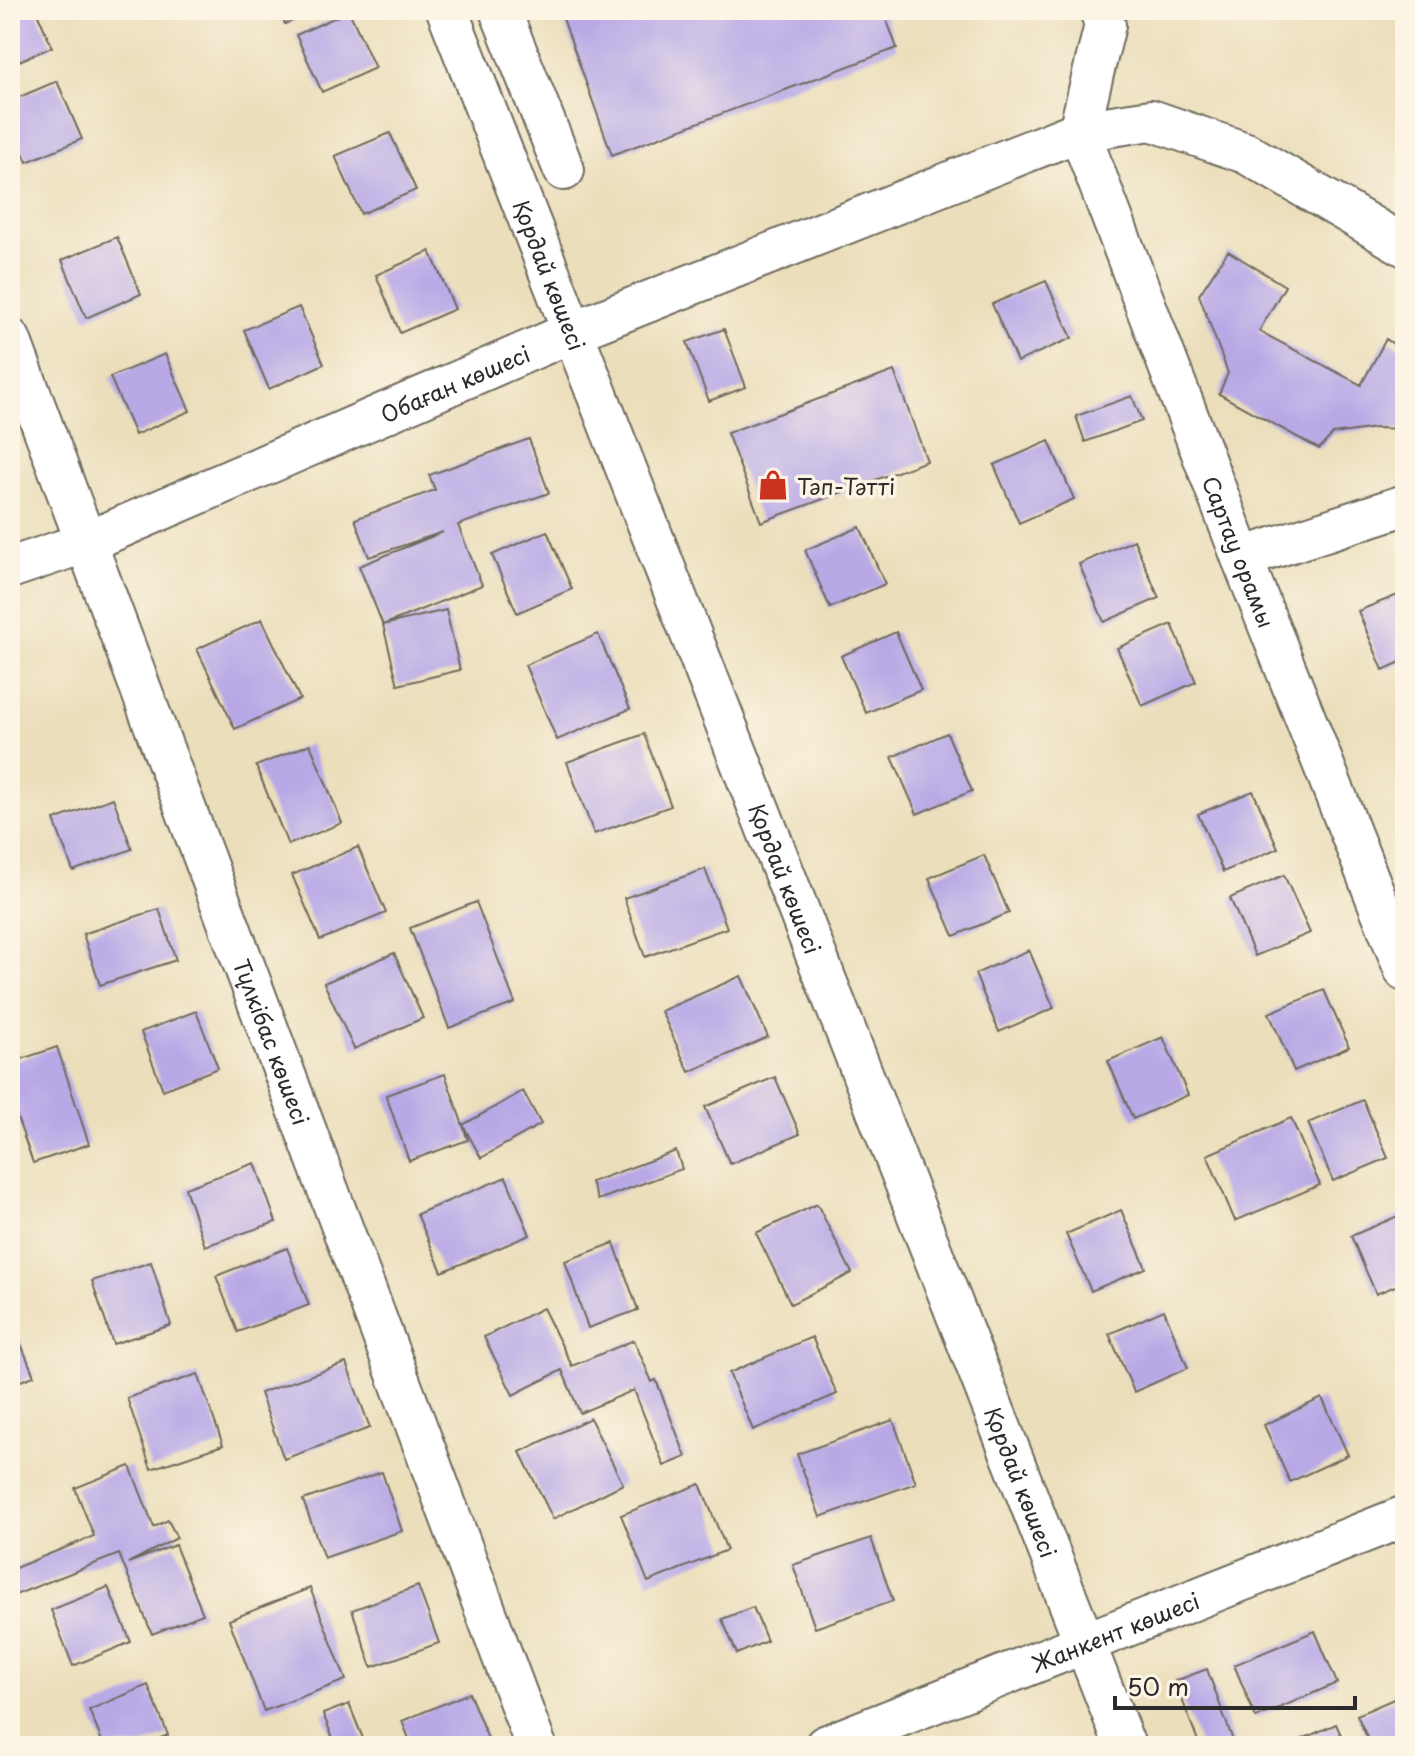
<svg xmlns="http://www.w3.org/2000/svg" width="1415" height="1756" font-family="'Playpen Sans',sans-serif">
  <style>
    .building { fill: #b8a9e6 }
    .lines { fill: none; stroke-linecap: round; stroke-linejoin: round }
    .minor-casing { stroke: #6e6a5d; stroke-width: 44 }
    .minor { stroke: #fff; stroke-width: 40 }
    .labels { text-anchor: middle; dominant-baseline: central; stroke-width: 7; stroke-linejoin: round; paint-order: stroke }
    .street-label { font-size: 22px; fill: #2b2b2b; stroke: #fcf5e5 }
    .poi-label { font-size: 22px; fill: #2b2b2b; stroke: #fcf5e5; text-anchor: start }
  </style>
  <rect width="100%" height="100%" fill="#fcf5e5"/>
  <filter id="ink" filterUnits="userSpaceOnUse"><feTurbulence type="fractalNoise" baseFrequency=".0125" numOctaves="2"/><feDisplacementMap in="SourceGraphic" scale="16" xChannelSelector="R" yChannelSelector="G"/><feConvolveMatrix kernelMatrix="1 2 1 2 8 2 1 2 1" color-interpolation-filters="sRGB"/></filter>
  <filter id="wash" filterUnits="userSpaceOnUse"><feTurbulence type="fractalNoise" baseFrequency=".006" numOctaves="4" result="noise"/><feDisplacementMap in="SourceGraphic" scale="32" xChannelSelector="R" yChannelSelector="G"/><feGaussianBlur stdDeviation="1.8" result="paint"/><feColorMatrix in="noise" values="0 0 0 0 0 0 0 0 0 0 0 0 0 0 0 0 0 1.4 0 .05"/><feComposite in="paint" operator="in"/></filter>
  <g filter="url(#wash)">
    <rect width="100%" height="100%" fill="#ebdebb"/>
    <g id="blocks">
      <!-- building -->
      <path class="building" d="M10 10H36L52 47 10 65Z
        M279 10H318L285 24Z
        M560 10H883L897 48 612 155Z
        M349 11 375 68 322 92 296 35Z
        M57 81 82 139 27 162 10 123V101Z
        M390 133 416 190 361 214 335 156Z
        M117 237 141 294 86 318 62 260Z
        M430 251 455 309 400 333 376 275Z
        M1228 251 1285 286 1259 331 1361 385 1386 339 1405 352V429L1376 428 1333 434 1319 449 1219 394 1228 373 1199 295Z
        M1046 281 1072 338 1017 362 992 304Z
        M299 307 324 364 269 389 244 330Z
        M724 329 746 387 709 401 687 342Z
        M165 354 190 411 135 435 110 377Z
        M894 371 927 461 761 522 727 433Z
        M1132 396 1142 421 1085 442 1076 416Z
        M529 439 549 493 458 525 482 585 383 625 446 610 460 670 398 685 383 625 359 566 443 532 369 557 355 519 435 490 429 475Z
        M1049 441 1074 499 1019 523 994 465Z
        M860 527 885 584 830 608 805 550Z
        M547 531 572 589 517 613 492 555Z
        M1134 540 1159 598 1104 622 1079 564Z
        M1405 592V660L1383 670 1358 611Z
        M262 619 300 699 235 729 197 649Z
        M1172 624 1196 682 1142 706 1117 648Z
        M896 632 921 690 866 713 841 656Z
        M598 634 630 709 557 740 525 665Z
        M947 733 972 791 917 814 892 757Z
        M644 734 671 806 594 834 567 762Z
        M310 744 342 823 288 845 256 766Z
        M1253 791 1278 848 1223 872 1198 814Z
        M113 798 132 849 73 871 54 820Z
        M358 847 386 913 320 940 292 875Z
        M984 855 1009 913 954 936 929 878Z
        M705 869 727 928 645 957 624 898Z
        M1284 875 1310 933 1255 956 1230 898Z
        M476 902 515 1003 449 1028 410 928Z
        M159 909 176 960 100 985 83 934Z
        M1029 950 1054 1008 999 1032 975 974Z
        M394 953 423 1018 354 1049 324 983Z
        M741 976 768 1037 689 1072 661 1011Z
        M1324 990 1349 1047 1294 1071 1269 1013Z
        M196 1011 218 1068 163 1090 141 1032Z
        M1163 1037 1188 1095 1133 1119 1108 1061Z
        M57 1047 89 1144 33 1163 10 1097V1063Z
        M445 1074 468 1140 409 1161 386 1095Z
        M775 1077 800 1134 730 1164 705 1107Z
        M523 1091 541 1124 481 1158 463 1125Z
        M1363 1100 1388 1158 1333 1181 1308 1123Z
        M1291 1118 1320 1185 1235 1221 1207 1155Z
        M676 1151 682 1169 598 1200 591 1182Z
        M255 1163 276 1222 205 1246 185 1188Z
        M506 1177 530 1235 442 1272 417 1214Z
        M817 1204 852 1273 791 1304 756 1233Z
        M1121 1210 1146 1268 1091 1291 1066 1234Z
        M1405 1213V1282L1376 1294 1351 1236Z
        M614 1243 638 1310 588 1328 565 1261Z
        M287 1248 309 1305 238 1332 216 1276Z
        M151 1262 171 1325 113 1344 92 1281Z
        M543 1308 572 1366 634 1340 652 1382 656 1380 686 1457 664 1466 634 1390 580 1413 562 1370 513 1395 484 1337Z
        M1164 1310 1188 1368 1134 1392 1109 1334Z
        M10 1317 34 1376 10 1385Z
        M812 1337 837 1394 753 1430 729 1373Z
        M346 1363 370 1428 284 1459 260 1393Z
        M198 1374 223 1445 151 1469 127 1398Z
        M1322 1398 1348 1455 1290 1482 1264 1425Z
        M590 1418 623 1484 553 1519 520 1452Z
        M893 1420 916 1483 820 1517 797 1454Z
        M130 1466 154 1527 168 1520 177 1538 128 1563 175 1545 203 1614 152 1634 119 1554 10 1597V1570L94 1536 75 1488Z
        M382 1472 402 1531 324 1558 303 1500Z
        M700 1484 727 1550 648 1582 621 1515Z
        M871 1538 893 1601 815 1628 793 1565Z
        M418 1586 439 1643 372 1667 352 1610Z
        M108 1587 131 1642 73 1666 51 1610Z
        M310 1588 346 1680 264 1711 229 1620Z
        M753 1607 767 1641 737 1654 722 1619Z
        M1315 1631 1337 1683 1256 1718 1234 1665Z
        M1207 1669 1235 1746H1200L1175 1681Z
        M148 1685 168 1735 141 1746H104L89 1710Z
        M469 1693 491 1746H412L402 1721Z
        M1405 1694V1740L1391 1746H1371L1357 1715Z
        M349 1704 366 1746H336L323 1714Z
        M1336 1724 1346 1746H1305L1302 1739Z"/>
    </g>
  </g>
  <g filter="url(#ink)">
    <use href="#blocks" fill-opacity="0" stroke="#6e6a5d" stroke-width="2"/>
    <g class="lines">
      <!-- minor casing -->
      <g class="minor-casing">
        <g id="minor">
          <path id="s1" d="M447 10 1125 1746"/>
          <path d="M500 10 564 170"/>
          <path id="s2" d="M1079 131 1242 558 1405 971"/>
          <path d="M1079 131 1105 25 1100 10"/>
          <path id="s3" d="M10 339 536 1746"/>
          <path d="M1242 558 1405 505"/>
          <path id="s4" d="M10 568 87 542 572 332 1079 131 1151 120 1246 153 1405 246"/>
          <path id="s5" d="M825 1746 1405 1516"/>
        </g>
      </g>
      <!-- minor -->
      <use href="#minor" class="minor"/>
    </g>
  </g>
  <!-- icons -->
  <defs>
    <g id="shop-bare" transform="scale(2.4)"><path d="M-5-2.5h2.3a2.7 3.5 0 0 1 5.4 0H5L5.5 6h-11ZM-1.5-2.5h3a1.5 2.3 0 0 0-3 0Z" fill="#c8321e" stroke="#fcf5e5" stroke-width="2.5" paint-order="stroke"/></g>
  </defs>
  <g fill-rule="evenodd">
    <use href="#shop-bare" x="773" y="485"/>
  </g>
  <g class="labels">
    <!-- street labels -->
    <g class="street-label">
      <text stroke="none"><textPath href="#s1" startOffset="284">Қордай көшесі</textPath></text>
      <text stroke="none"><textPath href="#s4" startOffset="482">Обаған көшесі</textPath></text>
      <text stroke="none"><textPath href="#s2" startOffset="450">Сартау орамы</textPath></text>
      <text stroke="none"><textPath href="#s1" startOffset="932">Қордай көшесі</textPath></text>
      <text stroke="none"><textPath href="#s3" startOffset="750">Түлкібас көшесі</textPath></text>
      <text stroke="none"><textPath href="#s1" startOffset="1580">Қордай көшесі</textPath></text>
      <text stroke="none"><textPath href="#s5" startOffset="312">Жанкент көшесі</textPath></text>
    </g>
    <!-- poi labels -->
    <g class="poi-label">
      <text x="797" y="485">Тәп-Тәтті</text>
    </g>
  </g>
  <!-- margin -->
  <rect width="1415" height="1756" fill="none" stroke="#fcf5e5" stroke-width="40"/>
  <!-- scale -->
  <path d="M1115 1696v12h240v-12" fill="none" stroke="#2b2b2b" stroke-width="4"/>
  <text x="1127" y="1696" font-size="24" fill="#2b2b2b" stroke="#fcf5e5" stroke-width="6" paint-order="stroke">50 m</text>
</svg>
